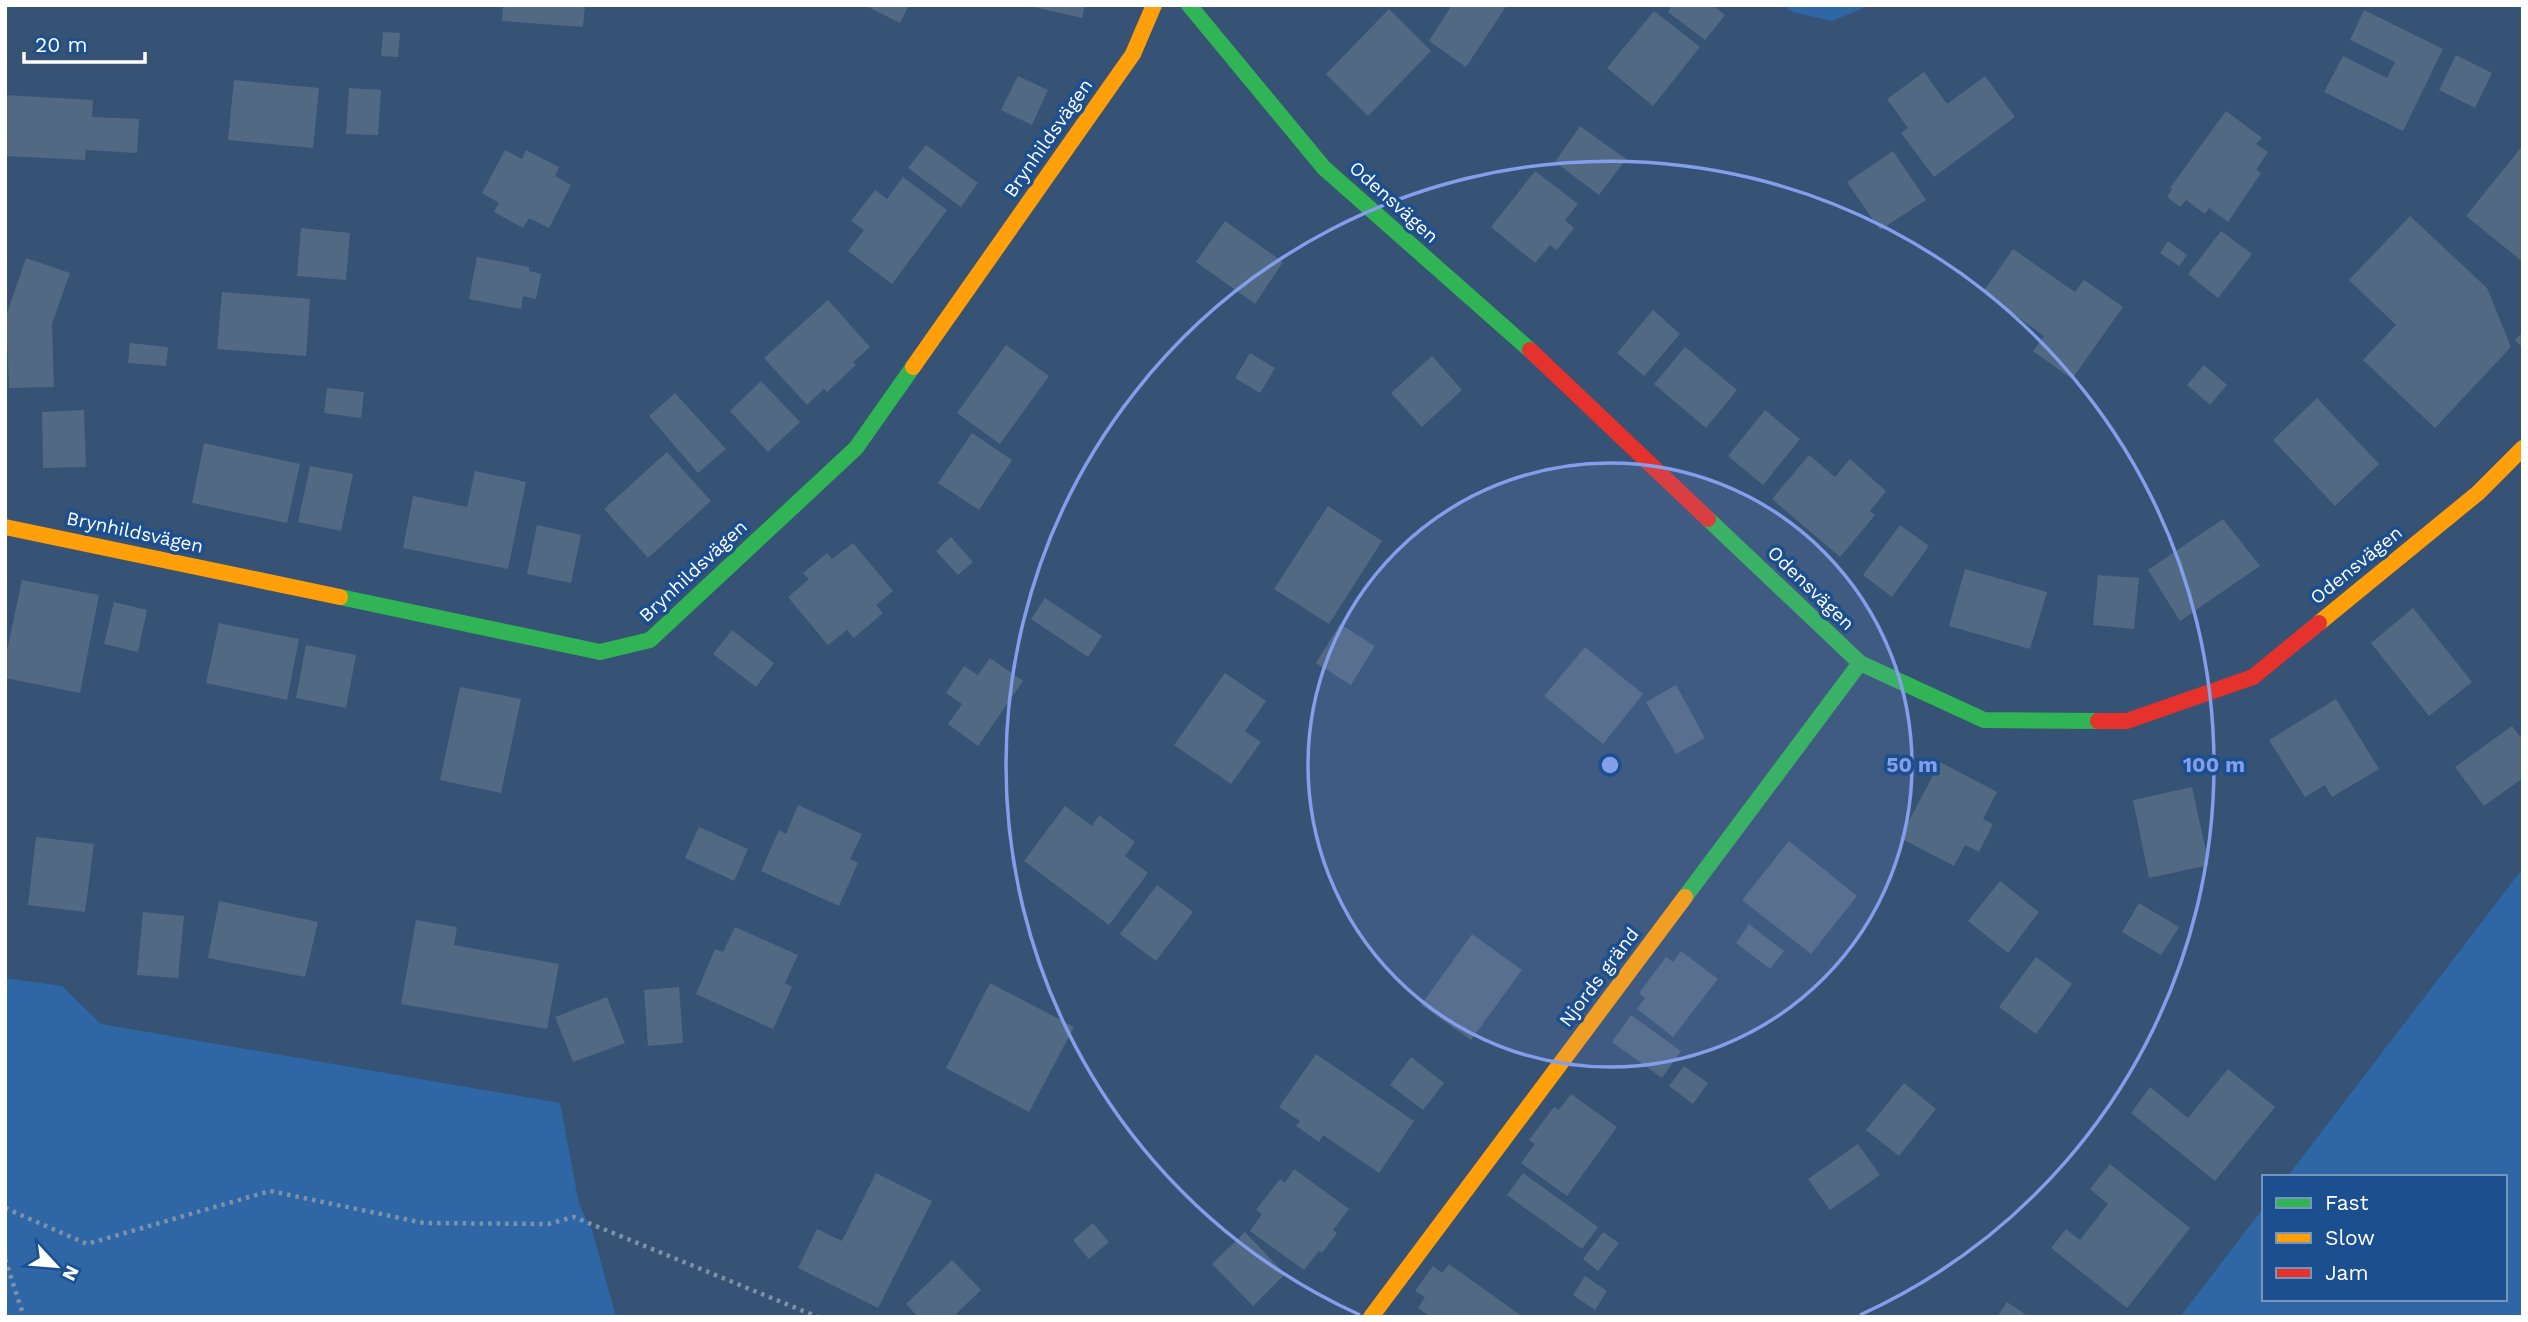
<svg xmlns="http://www.w3.org/2000/svg" width="2528" height="1322" font-family="'Work Sans',sans-serif">
  <style>
    .green { fill: #2f66a5 }
    .building { fill: #526984 }
    .lines { fill: none; stroke-linecap: round; stroke-linejoin: round }
    .path { stroke: #7d92a8; stroke-width: 4.5; stroke-dasharray: 3.5 5; stroke-linecap: butt }
    .fast { stroke: #30b455; stroke-width: 16 }
    .slow { stroke: #ff9f0a; stroke-width: 16 }
    .jam { stroke: #e5322d; stroke-width: 16 }
    .ring { fill: none; stroke: #839eea; stroke-width: 3.5 }
    .labels { text-anchor: middle; dominant-baseline: central; stroke-width: 7; stroke-linejoin: round; paint-order: stroke }
    .street-label { font-size: 19px; fill: #fff; stroke: #1b4f8f }
    .centre { fill: #839eea; stroke: #1b4f8f; stroke-width: 3.5 }
    .ring-label { font-size: 21px; text-anchor: middle; font-weight: bold; fill: #839eea; stroke: #1b4f8f; stroke-width: 7; stroke-linejoin: round; paint-order: stroke }
  </style>
  <rect width="100%" height="100%" fill="#365274"/>
  <!-- green -->
  <path class="green" d="M1782 5H1871L1832 21 1793 12Z
    M2523 868V1317H2180L2264 1207V1299H2505V1177H2287Z
    M5 978 62 986 101 1024 560 1103 579 1204 592 1230 616 1317H5Z"/>
  <!-- building -->
  <path class="building" d="M503 5H585L583 27 502 21Z
    M864 5H909L900 23Z
    M1025 5H1085L1082 18Z
    M1452 5H1507L1466 67 1429 41Z
    M1672 5H1713L1725 15 1705 40 1668 12Z
    M1389 9 1431 51 1368 116 1326 74Z
    M2364 10 2443 49 2403 131 2324 92 2343 56 2387 78 2395 62 2350 40Z
    M1654 11 1700 47 1653 106 1607 68Z
    M383 32 400 33 398 57 381 56Z
    M2456 55 2492 73 2475 108 2439 90Z
    M1924 72 1947 104 1985 76 2015 117 1934 177 1901 133 1908 128 1887 99Z
    M1018 76 1048 90 1032 125 1001 110Z
    M234 80 319 88 313 148 228 140Z
    M349 88 381 90 378 135 346 134Z
    M5 95 93 100 92 117 139 119 137 153 86 150 85 160 5 156Z
    M2226 111 2262 138 2256 144 2268 152 2256 170 2261 173 2228 222 2209 208 2205 214 2186 200 2180 207 2167 197 2172 189 2170 188Z
    M1580 126 1626 159 1599 195 1555 162Z
    M926 145 978 183 961 207 908 168Z
    M2523 145V262L2466 216Z
    M505 150 522 159 526 150 559 167 555 176 571 185 549 228 529 218 523 228 494 212 499 203 482 193Z
    M1893 151 1926 200 1880 230 1847 182Z
    M1535 171 1578 204 1565 220 1574 228 1557 250 1550 245 1535 263 1491 227Z
    M903 177 947 210 892 284 848 251 864 230 851 221 875 190 887 199Z
    M2410 216 2487 288 2511 347 2435 428 2363 360 2396 325 2349 280Z
    M1225 221 1283 262 1255 304 1196 262Z
    M301 228 350 233 346 280 297 276Z
    M2221 231 2252 254 2218 298 2188 274Z
    M2168 241 2187 255 2179 266 2160 253Z
    M2013 249 2075 292 2084 280 2123 307 2072 379 2033 351 2044 336 1983 292Z
    M477 257 529 267V271L541 274 536 299 523 296 521 309 469 299Z
    M26 258 70 273 52 324 54 387 9 388 6 316Z
    M222 292 310 299 306 356 217 349Z
    M828 300 870 347 853 362 856 365 827 392 824 389 807 405 764 358Z
    M1653 310 1680 334 1644 376 1617 353Z
    M2523 332V348L2515 340Z
    M130 343 168 347 166 366 128 363Z
    M1006 345 1049 376 1000 444 957 413Z
    M1685 347 1737 390 1706 428 1654 384Z
    M1250 353 1275 368 1260 393 1235 378Z
    M1432 356 1462 390 1422 427 1391 393Z
    M2204 365 2227 385 2210 405 2187 385Z
    M761 381 800 422 768 452 730 411Z
    M327 388 364 392 361 418 324 413Z
    M675 393 726 449 698 473 649 416Z
    M2317 398 2379 464 2335 506 2273 440Z
    M84 410 86 467 43 468 42 412Z
    M1765 410 1800 439 1763 485 1728 456Z
    M972 433 1012 460 979 510 938 483Z
    M204 443 300 464 287 523 192 503Z
    M667 452 711 501 648 558 604 509Z
    M1809 455 1835 477 1850 459 1886 491 1870 511 1875 515 1840 557 1772 499Z
    M310 466 353 474 341 531 298 522Z
    M475 471 526 482 508 569 403 548 413 496 467 507Z
    M1328 506 1382 541 1329 624 1274 589Z
    M2223 519 2260 566 2180 621 2148 570Z
    M537 525 581 535 571 583 527 574Z
    M1900 525 1929 546 1892 597 1863 575Z
    M951 537 973 562 958 575 936 551Z
    M853 543 893 591 876 605 883 613 854 638 847 630 828 645 788 597 809 579 803 573 827 553 832 559Z
    M1965 569 2047 592 2030 649 1949 626Z
    M2098 575 2139 578 2134 629 2093 625Z
    M22 580 99 595 80 693 5 678V660Z
    M1045 598 1102 636 1088 657 1031 619Z
    M114 602 147 610 138 652 104 644Z
    M2413 608 2472 682 2429 716 2371 643Z
    M219 623 299 639 287 700 206 683Z
    M1340 624 1375 646 1351 685 1316 663Z
    M732 630 774 663 756 687 713 654Z
    M306 645 356 655 346 708 296 698Z
    M1585 647 1643 694 1603 744 1544 696Z
    M990 658 1023 681 978 746 948 724 962 704 946 693 964 666 978 675Z
    M1225 673 1266 701 1245 731 1261 742 1231 784 1174 745Z
    M1676 685 1705 738 1676 754 1646 702Z
    M460 687 521 699 501 793 440 780Z
    M2336 699 2379 769 2332 797 2325 785 2305 797 2269 740Z
    M2512 726 2523 740V778L2484 806 2455 767Z
    M1940 762 1997 792 1983 819 1993 824 1979 852 1965 845 1954 866 1900 838Z
    M2192 787 2209 865 2149 878 2133 800Z
    M798 805 862 834 850 859 858 863 839 906 761 871 779 830 786 834Z
    M1065 806 1092 826 1099 815 1135 842 1125 856 1148 873 1109 925 1024 861Z
    M699 827 748 849 734 881 685 858Z
    M36 837 94 844 85 912 28 905Z
    M1789 841 1857 896 1811 954 1742 900Z
    M2000 881 2039 912 2008 953 1968 921Z
    M1157 885 1193 912 1156 961 1120 934Z
    M219 901 318 922 305 977 208 958Z
    M2139 903 2179 927 2161 955 2122 932Z
    M143 912 184 916 178 978 137 975Z
    M416 920 457 927 454 945 559 964 547 1029 401 1004Z
    M1749 924 1784 951 1770 969 1736 943Z
    M735 927 798 955 785 983 792 987 773 1029 696 994 715 949 723 952Z
    M1472 934 1522 970 1471 1040 1421 1005Z
    M1681 951 1718 979 1673 1037 1637 1009 1645 998 1639 993 1666 957 1673 962Z
    M2036 957 2072 984 2036 1034 1999 1007Z
    M990 983 1074 1027 1029 1112 946 1068Z
    M679 987 683 1043 648 1046 644 990Z
    M607 997 625 1043 573 1062 555 1017Z
    M1631 1015 1681 1051 1662 1078 1612 1042Z
    M1316 1054 1414 1121 1379 1173 1323 1135 1319 1142 1296 1126 1300 1121 1279 1107Z
    M1411 1057 1444 1083 1423 1110 1390 1085Z
    M1684 1066 1708 1083 1693 1104 1669 1086Z
    M2228 1069 2275 1107 2215 1181 2131 1113 2150 1087 2188 1118Z
    M1904 1083 1936 1109 1899 1156 1866 1130Z
    M1571 1094 1617 1127 1567 1196 1521 1163 1535 1144 1529 1140 1554 1107 1559 1110Z
    M1858 1144 1880 1175 1830 1210 1808 1179Z
    M2110 1164 2190 1228 2127 1308 2051 1248 2066 1229 2080 1240 2108 1204 2090 1189Z
    M1294 1169 1349 1209 1333 1230 1337 1233 1322 1253 1319 1251 1304 1270 1250 1231 1262 1214 1256 1210 1280 1179 1285 1183Z
    M876 1173 932 1201 878 1308 798 1268 817 1229 842 1241Z
    M1523 1173 1598 1227 1582 1249 1507 1195Z
    M1093 1223 1109 1242 1089 1259 1073 1240Z
    M1245 1232 1285 1274 1253 1306 1212 1264Z
    M1603 1232 1619 1243 1598 1271 1583 1259Z
    M952 1260 981 1290 953 1317H918L906 1304Z
    M1449 1264 1523 1317H1430L1418 1308 1425 1297 1415 1291 1433 1266 1442 1273Z
    M1585 1276 1607 1291 1595 1310 1573 1295Z
    M2007 1302 2029 1317H1997Z"/>
  <g class="lines">
    <!-- path -->
    <path class="path" d="M5 1208 87 1244 270 1191 424 1223 548 1224 574 1217 818 1317
      M5 1259 24 1317"/>
    <!-- fast -->
    <path class="fast" d="M1189 5 1324 168 1530 350
      M1708 519 1860 663 1984 720 2098 721
      M340 597 600 652 650 640 856 448 913 367
      M1685 897 1860 663"/>
    <!-- slow -->
    <path class="slow" d="M913 367 1133 54 1154 5
      M5 527 340 597
      M2319 623 2478 493 2523 448
      M1371 1317 1685 897"/>
    <!-- jam -->
    <path class="jam" d="M1530 350 1708 519
      M2098 721H2127L2253 677 2319 623"/>
  </g>
  <!-- distance rings -->
  <circle cx="1610" cy="765" r="302" fill="#839eea" fill-opacity=".12"/>
  <g class="ring">
    <circle cx="1610" cy="765" r="302"/>
    <path d="M1360 1315A604 604 0 1 1 1860 1315"/>
  </g>
  <g class="labels">
    <!-- street labels -->
    <g class="street-label">
      <text transform="translate(1048 138) rotate(-55)">Brynhildsvägen</text>
      <text transform="translate(1394 202) rotate(42)">Odensvägen</text>
      <text transform="translate(135 532) rotate(12)">Brynhildsvägen</text>
      <text transform="translate(2356 565) rotate(-39)">Odensvägen</text>
      <text transform="translate(693 571) rotate(-43)">Brynhildsvägen</text>
      <text transform="translate(1811 588) rotate(44)">Odensvägen</text>
      <text transform="translate(1599 977) rotate(-53)">Njords gränd</text>
    </g>
  </g>
  <circle cx="1610" cy="765" r="10" class="centre"/>
  <g class="ring-label">
    <text x="1912" y="772">50 m</text>
    <text x="2214" y="772">100 m</text>
  </g>
  <!-- border -->
  <rect width="2528" height="1322" fill="none" stroke="#ffffff" stroke-width="14"/>
  <!-- legend -->
  <rect x="2262" y="1175" width="245" height="126" fill="#1b4f8f" stroke="#7695bc" stroke-width="2"/>
  <rect x="2276" y="1198" width="35" height="10" fill="#30b455" stroke="#7695bc" stroke-width="2"/>
  <text x="2325" y="1210" font-size="21" fill="#ffffff">Fast</text>
  <rect x="2276" y="1233" width="35" height="10" fill="#ff9f0a" stroke="#7695bc" stroke-width="2"/>
  <text x="2325" y="1245" font-size="21" fill="#ffffff">Slow</text>
  <rect x="2276" y="1268" width="35" height="10" fill="#e5322d" stroke="#7695bc" stroke-width="2"/>
  <text x="2325" y="1280" font-size="21" fill="#ffffff">Jam</text>
  <!-- north arrow -->
  <g transform="translate(56 1266) rotate(116)" stroke="#1b4f8f" stroke-width="5" paint-order="stroke">
  <path d="M0-5L12 26L0 18L-12 26Z" fill="#ffffff"/>
  <text y="-10" font-size="19" font-weight="bold" text-anchor="middle" fill="#ffffff">N</text>
  </g>
  <!-- scale -->
  <path d="M24 52v10h121v-10" fill="none" stroke="#ffffff" stroke-width="3.5"/>
  <text x="35" y="52" font-size="21" fill="#ffffff" stroke="#1b4f8f" stroke-width="5" paint-order="stroke">20 m</text>
</svg>
